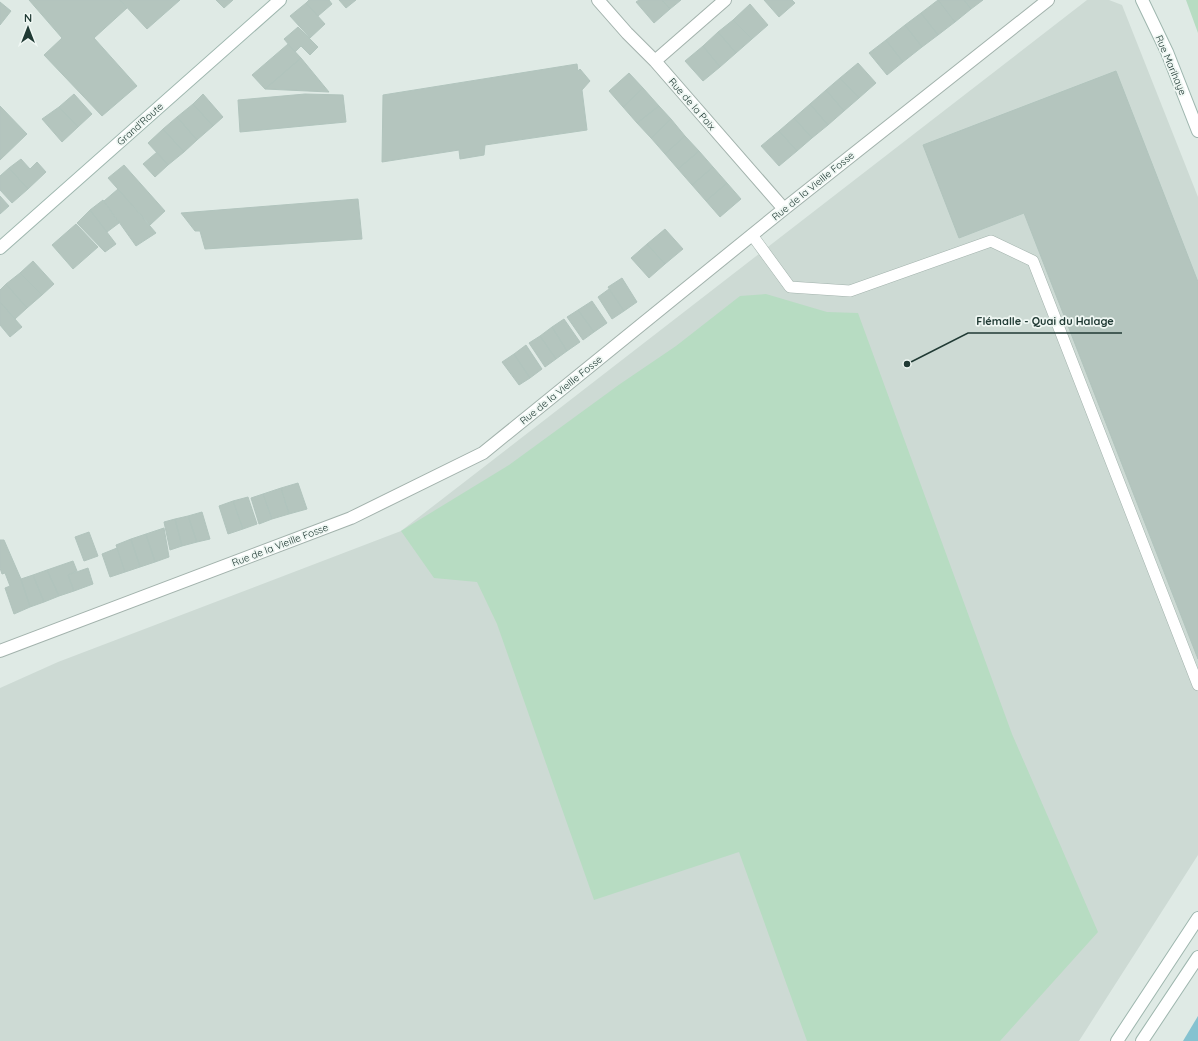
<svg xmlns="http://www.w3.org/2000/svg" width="1198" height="1041" font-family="Quicksand,sans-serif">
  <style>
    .built { fill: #cddad4 }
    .green { fill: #b7dcc2 }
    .water { fill: #85c2d0 }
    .building { fill: #b4c5be; stroke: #b1c4bd }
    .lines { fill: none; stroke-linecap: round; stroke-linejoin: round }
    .lane-casing { stroke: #a2b2ac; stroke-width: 12 }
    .street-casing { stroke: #a2b2ac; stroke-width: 14 }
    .secondary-casing { stroke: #9eb6ae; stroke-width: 14 }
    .lane { stroke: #fff; stroke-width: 11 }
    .street { stroke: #fff; stroke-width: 12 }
    .secondary { stroke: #fff; stroke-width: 12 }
    .labels { text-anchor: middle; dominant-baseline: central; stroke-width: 3.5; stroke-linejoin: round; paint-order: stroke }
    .street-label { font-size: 10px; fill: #203a34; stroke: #eff7f3 }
    .leader { fill: none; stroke: #203a34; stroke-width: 1.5 }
    .callout-dot { fill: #203a34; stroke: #eff7f3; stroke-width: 1.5 }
    .callout-label { font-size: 11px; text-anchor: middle; font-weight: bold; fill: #203a34; stroke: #eff7f3; stroke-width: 3.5; stroke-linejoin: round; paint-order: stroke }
  </style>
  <rect width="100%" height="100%" fill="#dfeae5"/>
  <!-- built -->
  <path class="built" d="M1087 0H1109L1122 5 1198 197V855L1079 1041H0V688L58 662 401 531Z"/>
  <!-- green -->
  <path class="green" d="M1186 0H1198V33Z
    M766 294 827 312 858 313 1012 734 1098 932 1000 1041H807L739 852 594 900 497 624 477 582 434 578 401 531 509 465 620 384 676 346 740 296Z"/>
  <!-- water -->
  <path class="water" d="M1198 1016V1041H1183Z"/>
  <!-- building -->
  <path class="building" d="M29 0H120L127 8 94 38 137 86 102 116 44 55 62 38Z
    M120 0H180L147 29Z
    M216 0H233L224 8Z
    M309 0H329L332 4 318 16 306 3Z
    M339 0H356L346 8Z
    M639 0H662L670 9 654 23 636 2Z
    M662 0H681L670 9Z
    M764 0H792L795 3 779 17Z
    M938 0H964L971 9 955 22Z
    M938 0 955 22 938 35 921 13Z
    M964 0H983L971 9Z
    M0 2 11 11 0 25Z
    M306 3 325 24 310 38 290 16Z
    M750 4 768 25 752 39 733 20Z
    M921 13 938 35 922 47 905 25Z
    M733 20 752 39 736 53 718 32Z
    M905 25 922 47 903 62 886 40Z
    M298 27 318 47 310 55 301 46 295 52 284 39Z
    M718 32 736 53 720 67 703 46Z
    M886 40 903 62 887 75 869 53Z
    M288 44 301 58 265 89 252 75Z
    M703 46 720 67 703 81 685 61Z
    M301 58 329 92 265 89Z
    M858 63 876 83 859 98 840 78Z
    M577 64 578 71 580 69 590 81 582 90 587 130 485 145 484 155 460 159 459 150 382 162 383 95Z
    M1116 71 1198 282V659L1024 213 959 238 923 145Z
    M629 73 643 88 623 107 609 91Z
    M840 78 859 98 844 111 826 90Z
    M643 88 659 106 637 123 623 107Z
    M826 90 844 111 828 125 810 104Z
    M74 94 92 114 78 127 59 107Z
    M203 94 223 117 213 126 193 104Z
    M305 94 343 95 346 122 240 132 238 100Z
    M193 104 213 126 197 140 177 117Z
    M810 104 828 125 812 138 794 118Z
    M0 106 27 134 0 160Z
    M659 106 671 119 651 138 637 123Z
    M59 107 78 127 62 142 42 119Z
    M177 117 197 140 184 152 163 129Z
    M794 118 812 138 797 151 779 131Z
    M671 119 685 136 665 154 651 138Z
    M163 129 184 152 168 165 148 143Z
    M779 131 797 151 779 166 761 146Z
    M685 136 699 151 678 169 665 154Z
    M699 151 713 167 692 185 678 169Z
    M157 152 168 165 155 177 143 164Z
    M21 159 30 169 37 162 46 172 28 189 9 168Z
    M124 165 165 211 150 225 108 178Z
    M713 167 727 183 706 201 692 185Z
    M9 168 28 189 12 203 0 190V176Z
    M727 183 741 199 720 217 706 201Z
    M118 189 156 233 136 246 104 201Z
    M0 196 9 206 0 214Z
    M358 199 362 239 205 249 200 231H195L181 213Z
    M103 200 119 223 107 232 90 210Z
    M90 210 116 244 105 252 77 223Z
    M76 224 98 247 73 269 52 245Z
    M665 229 683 249 665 264 647 244Z
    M647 244 665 264 649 278 631 258Z
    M33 261 54 284 42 295 20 273Z
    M20 273 42 295 27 308 6 284Z
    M622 278 637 302 624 311 608 287Z
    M6 284 27 308 15 319 0 302V290Z
    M609 289 624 311 612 319 598 297Z
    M592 301 607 323 594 332 578 310Z
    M0 302 22 327 10 337 0 325Z
    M578 310 594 332 583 340 567 317Z
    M564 319 580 342 567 351 552 327Z
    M552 327 567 351 556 359 540 336Z
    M540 336 556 359 545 367 529 343Z
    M526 345 542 369 530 378 514 354Z
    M514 354 530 378 519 385 502 362Z
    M298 483 307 509 289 514 281 488Z
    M281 488 289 514 272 519 263 494Z
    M263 494 272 519 259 524 251 498Z
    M248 497 257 524 243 529 233 501Z
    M233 501 243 529 228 534 219 506Z
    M202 512 210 539 197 542 188 516Z
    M188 516 197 542 182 546 175 519Z
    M175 519 182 546 170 550 164 522Z
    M164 528 169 557 155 562 146 534Z
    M89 532 98 556 84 561 75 537Z
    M146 534 155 562 140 567 131 539Z
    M131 539 140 567 125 572 116 545Z
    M0 540H4L21 579 30 607 14 614 5 588 10 586 5 573 2 574 0 568Z
    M117 548 125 572 110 577 102 554Z
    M73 561 77 571 68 575 74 591 59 596 47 570Z
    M88 568 93 584 74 591 68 575Z
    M47 570 59 596 44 602 33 575Z
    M33 575 44 602 30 607 21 579Z"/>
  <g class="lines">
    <!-- lane casing -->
    <g class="lane-casing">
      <path id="lane" d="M752 235 790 287 850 291 991 241 1033 261 1198 685"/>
    </g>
    <!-- street casing -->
    <g class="street-casing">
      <path id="street" d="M598 0 627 33 655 61 784 209
        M655 61 725 0
        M0 651 351 518 483 453 784 209 1048 0"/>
    </g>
    <!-- secondary casing -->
    <g class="secondary-casing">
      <path id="secondary" d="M1142 0 1167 52 1198 131
        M0 248 280 0
        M1117 1041 1198 918
        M1142 1041 1198 957"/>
    </g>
    <!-- lane -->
    <use href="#lane" class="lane"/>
    <!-- street -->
    <use href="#street" class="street"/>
    <!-- secondary -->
    <use href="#secondary" class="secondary"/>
  </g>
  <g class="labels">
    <!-- street labels -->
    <g class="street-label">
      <text transform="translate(1171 65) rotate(67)">Rue Marihaye</text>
      <text transform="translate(692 104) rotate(49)">Rue de la Paix</text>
      <text transform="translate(140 124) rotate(-42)">Grand'Route</text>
      <text transform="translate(813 186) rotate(-39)">Rue de la Vieille Fosse</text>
      <text transform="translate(561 390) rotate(-39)">Rue de la Vieille Fosse</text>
      <text transform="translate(280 545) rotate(-21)">Rue de la Vieille Fosse</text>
    </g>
  </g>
  <!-- callouts -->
  <path class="leader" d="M907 364L968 333H1122"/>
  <circle class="callout-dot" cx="907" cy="364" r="4"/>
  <g class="callout-label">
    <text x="1045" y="325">Flémalle - Quai du Halage</text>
  </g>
  <!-- north arrow -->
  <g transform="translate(28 28)" stroke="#eff7f3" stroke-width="3" paint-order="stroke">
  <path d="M0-3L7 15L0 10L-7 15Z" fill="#203a34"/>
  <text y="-6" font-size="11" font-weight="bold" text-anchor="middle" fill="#203a34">N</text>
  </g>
</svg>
